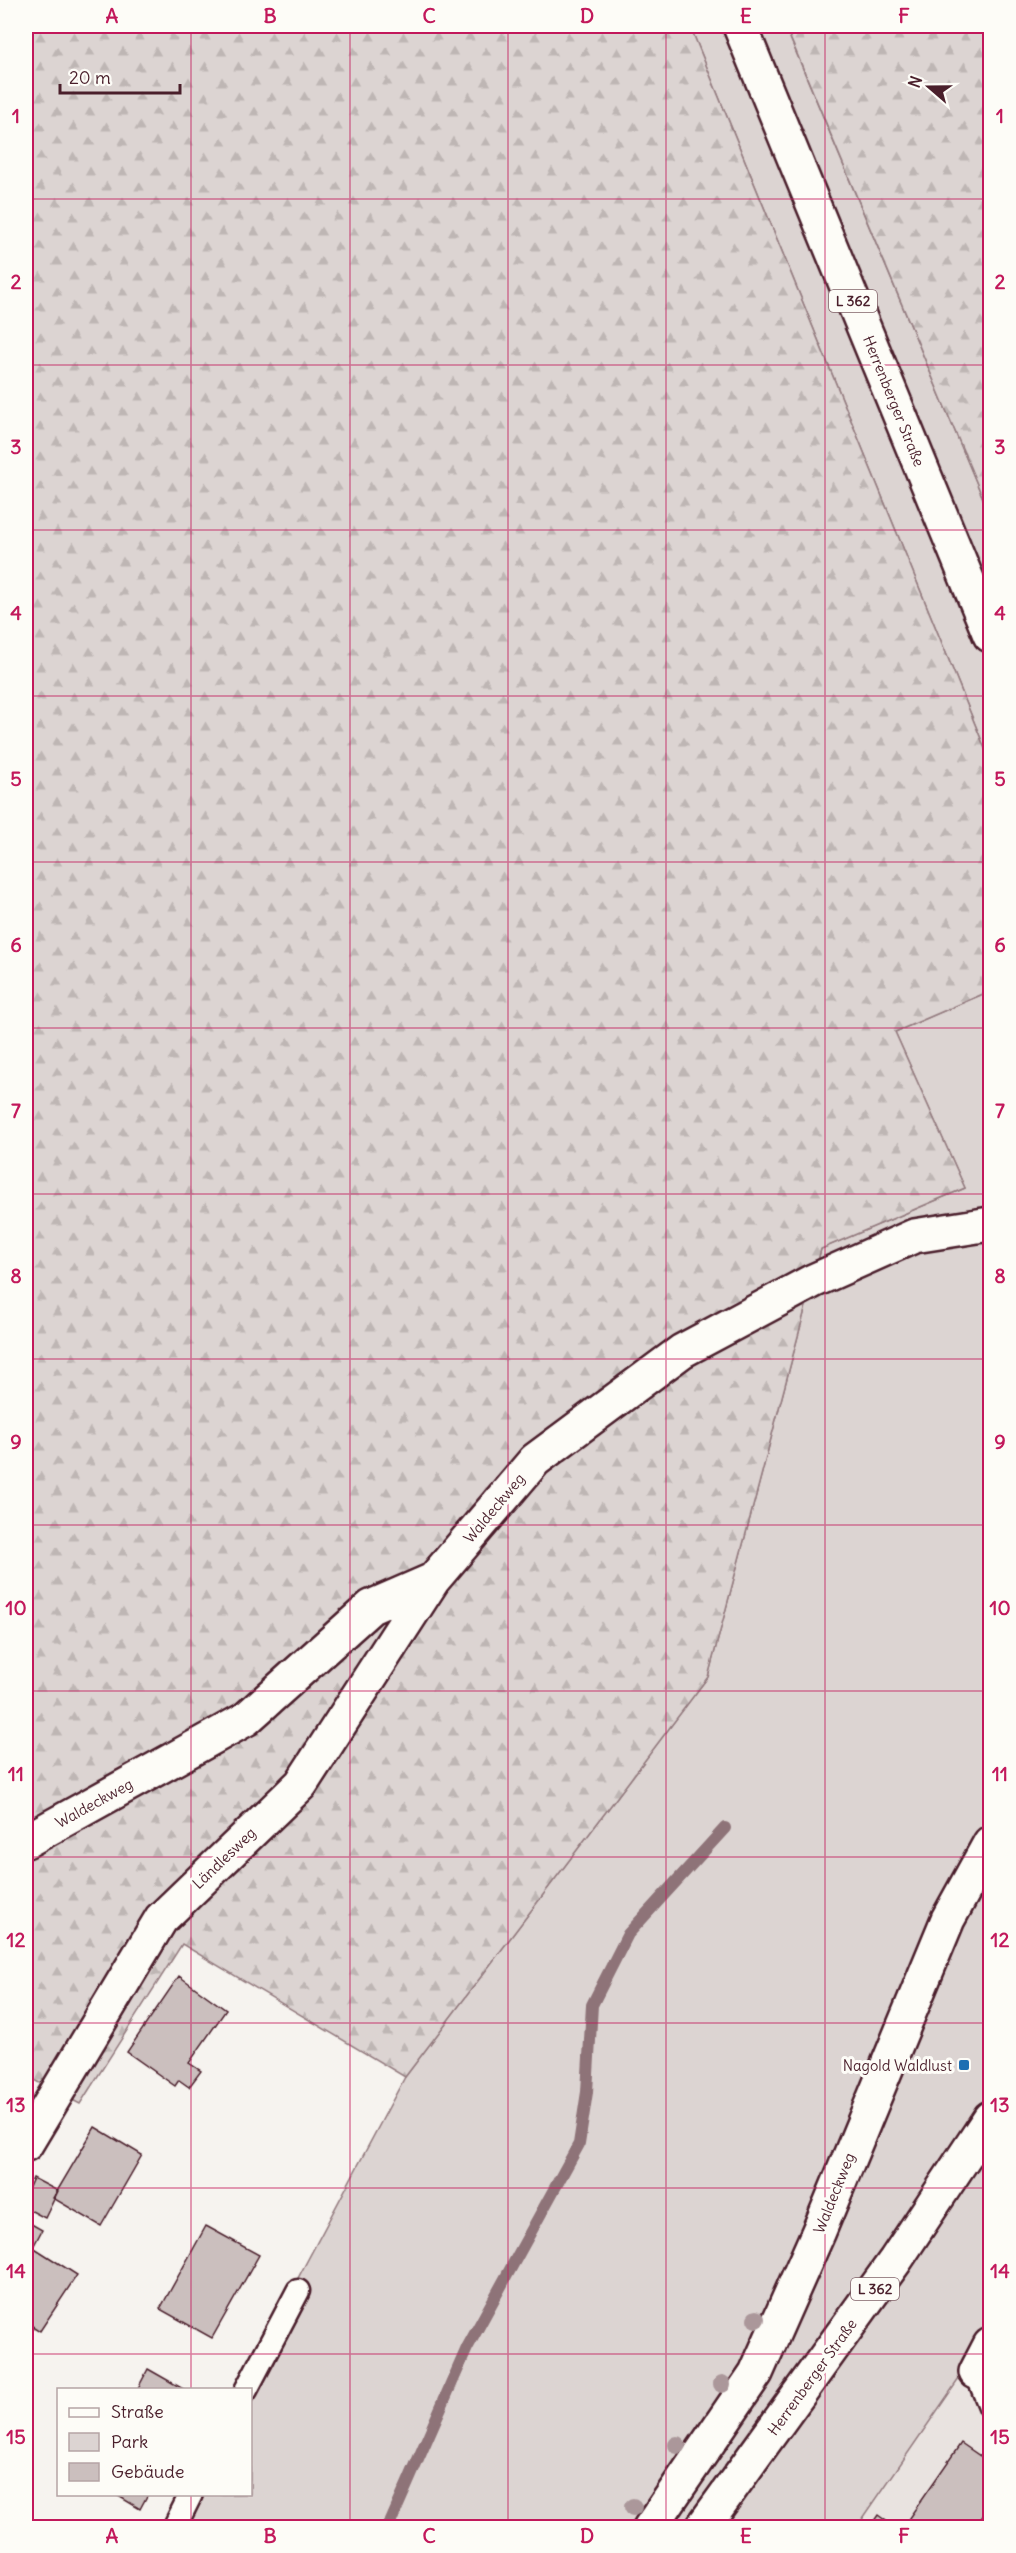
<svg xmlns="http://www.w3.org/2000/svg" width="1016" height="2553" font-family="Delius,sans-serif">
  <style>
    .built { fill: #e9e3e0 }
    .green { fill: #dcd4d2; stroke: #937a7e; stroke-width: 1.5 }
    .forest { fill: url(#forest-firs); stroke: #937a7e; stroke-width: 1.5 }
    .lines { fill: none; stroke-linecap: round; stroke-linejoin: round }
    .stream { stroke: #8e7378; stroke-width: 12 }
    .building { fill: #cbbfbe; stroke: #4a1f2b; stroke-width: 1.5 }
    .service-casing { stroke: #4a1f2b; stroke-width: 27 }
    .minor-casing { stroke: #4a1f2b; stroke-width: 38 }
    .primary-casing { stroke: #4a1f2b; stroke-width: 38 }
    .service { stroke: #fdfcf7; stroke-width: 22 }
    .minor { stroke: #fdfcf7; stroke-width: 33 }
    .primary { stroke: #fdfcf7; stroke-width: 33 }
    .tree { fill: #ab979a }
    .grid { fill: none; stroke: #c2185b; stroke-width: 1.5; stroke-opacity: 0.55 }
    .poi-dot { fill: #1f6fb2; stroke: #fdfcf7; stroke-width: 2 }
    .labels { text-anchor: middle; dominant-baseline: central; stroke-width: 6; stroke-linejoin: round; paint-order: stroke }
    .shield { fill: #fdfcf7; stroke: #806168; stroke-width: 1.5 }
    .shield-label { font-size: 14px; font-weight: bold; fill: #4a1f2b }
    .street-label { font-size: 15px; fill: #4a1f2b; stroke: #fdfcf7 }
    .poi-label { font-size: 15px; fill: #4a1f2b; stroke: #fdfcf7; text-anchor: end }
    .neatline { fill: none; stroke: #c2185b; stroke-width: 2 }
    .grid-label { font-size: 20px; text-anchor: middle; font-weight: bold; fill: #c2185b }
  </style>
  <defs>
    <pattern id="forest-firs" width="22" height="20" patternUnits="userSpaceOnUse" patternTransform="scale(1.5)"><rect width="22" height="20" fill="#dcd4d2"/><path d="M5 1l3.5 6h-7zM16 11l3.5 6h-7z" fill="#beb6b4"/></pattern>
  </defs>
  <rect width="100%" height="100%" fill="#f6f3ef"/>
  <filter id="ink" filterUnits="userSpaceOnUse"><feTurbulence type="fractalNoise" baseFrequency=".0167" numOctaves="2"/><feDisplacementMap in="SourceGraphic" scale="12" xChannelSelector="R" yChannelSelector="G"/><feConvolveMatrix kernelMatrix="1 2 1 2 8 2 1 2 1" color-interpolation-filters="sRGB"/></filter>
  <g filter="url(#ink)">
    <!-- built -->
    <path class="built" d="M990 2334V2527L857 2528 960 2379Z"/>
    <!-- green -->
    <path class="green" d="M690 26H785L990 515V761Z
      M990 991V2334L857 2527 165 2528 183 2495 250 2494V2390L239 2389 405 2077 708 1677 821 1249 965 1188 895 1032Z"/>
    <!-- forest -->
    <path class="forest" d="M26 26H690L990 761V991L895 1032 965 1188 821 1249 708 1677 405 2077 182 1944 80 2104 26 2076Z
      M785 26H990V515L795 49Z"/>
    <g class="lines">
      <!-- stream -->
      <path class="stream" d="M388 2528 467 2348 579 2144 587 2092 592 2005 628 1934 725 1828"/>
    </g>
    <!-- building -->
    <path class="building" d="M179 1976 226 2010 189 2063 201 2071 189 2087 179 2080 175 2086 127 2052Z
      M95 2127 142 2155 101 2226 53 2198Z
      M33 2178 58 2191 45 2218 26 2208V2194Z
      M26 2221 42 2230 33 2247 26 2243Z
      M206 2226 259 2255 212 2338 160 2309Z
      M33 2247 77 2275 40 2331 26 2322V2259Z
      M148 2369 185 2390H137Z
      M961 2443 990 2463V2505L975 2528H902Z
      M115 2494H148L140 2509Z
      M878 2515 896 2528H869Z"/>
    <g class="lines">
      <!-- service casing -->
      <g class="service-casing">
        <path id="service" d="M976 2372 990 2406
          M246 2390 298 2291
          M174 2528 191 2494"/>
      </g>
      <!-- minor casing -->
      <g class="minor-casing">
        <path id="minor" d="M26 1841 246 1719 371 1607 433 1580 535 1460 682 1351 813 1281 914 1236 990 1224
          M26 2144 161 1919 301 1784 433 1580
          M976 2372 990 2345
          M650 2528 756 2373 819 2231 948 1919 990 1843"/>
      </g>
      <!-- primary casing -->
      <g class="primary-casing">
        <path id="primary" d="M740 26 990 635
          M702 2528 895 2261 990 2118"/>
      </g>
      <!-- service -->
      <use href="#service" class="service"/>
      <!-- minor -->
      <use href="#minor" class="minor"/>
      <!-- primary -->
      <use href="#primary" class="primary"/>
    </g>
    <!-- trees -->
    <g class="tree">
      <circle cx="756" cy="2319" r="9"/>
      <circle cx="722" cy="2384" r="9"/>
      <circle cx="677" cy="2445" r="9"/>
      <circle cx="633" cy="2507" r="9"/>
    </g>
  </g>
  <!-- grid -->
  <path class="grid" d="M191 26V2390M350 26V2528M508 26V2528M666 26V2528M825 26V2528M26 199H990M26 365H990M26 530H990M26 696H990M26 862H990M26 1028H990M26 1194H990M26 1359H990M26 1525H990M26 1691H990M26 1857H990M26 2023H990M26 2188H990M26 2354H990M191 2494V2528"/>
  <!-- markers -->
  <rect class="poi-dot" x="958" y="2059" width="12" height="12" rx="3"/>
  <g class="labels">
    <!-- shield labels -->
    <g class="shield">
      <rect x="829" y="290" width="48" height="22" rx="4.5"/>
      <rect x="851" y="2278" width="48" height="22" rx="4.5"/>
    </g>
    <g class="shield-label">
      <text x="853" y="301">L 362</text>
      <text x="875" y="2289">L 362</text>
    </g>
    <!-- street labels -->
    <g class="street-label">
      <text transform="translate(894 401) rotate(68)">Herrenberger Straße</text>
      <text transform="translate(494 1508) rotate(-50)">Waldeckweg</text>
      <text transform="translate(94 1803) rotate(-29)">Waldeckweg</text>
      <text transform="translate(224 1858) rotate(-44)">Ländlesweg</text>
      <text transform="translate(834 2193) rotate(-68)">Waldeckweg</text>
      <text transform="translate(812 2377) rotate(-54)">Herrenberger Straße</text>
    </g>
    <!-- poi labels -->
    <g class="poi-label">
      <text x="952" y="2065">Nagold Waldlust</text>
    </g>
  </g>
  <!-- margin -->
  <rect width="1016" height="2553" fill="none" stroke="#fdfcf7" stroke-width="66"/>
  <!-- legend -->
  <rect x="57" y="2388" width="195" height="108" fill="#fdfcf7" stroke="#b5a4a5" stroke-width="1.5"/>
  <rect x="69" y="2408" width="30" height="9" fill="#fdfcf7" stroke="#b5a4a5" stroke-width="1.5"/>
  <text x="111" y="2418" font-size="18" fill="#4a1f2b">Straße</text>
  <rect x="69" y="2433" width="30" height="18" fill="#dcd4d2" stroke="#b5a4a5" stroke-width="1.5"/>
  <text x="111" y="2448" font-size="18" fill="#4a1f2b">Park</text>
  <rect x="69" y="2463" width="30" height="18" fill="#cbbfbe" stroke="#b5a4a5" stroke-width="1.5"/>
  <text x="111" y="2478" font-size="18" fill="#4a1f2b">Gebäude</text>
  <!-- north arrow -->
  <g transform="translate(929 87) rotate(290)" stroke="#fdfcf7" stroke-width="4.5" paint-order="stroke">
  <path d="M0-4.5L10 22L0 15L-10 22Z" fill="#4a1f2b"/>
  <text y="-9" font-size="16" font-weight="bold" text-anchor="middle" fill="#4a1f2b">N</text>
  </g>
  <!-- scale -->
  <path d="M60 84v9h120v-9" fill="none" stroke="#4a1f2b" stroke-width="3"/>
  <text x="69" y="84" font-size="18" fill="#4a1f2b" stroke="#fdfcf7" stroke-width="4.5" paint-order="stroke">20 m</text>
  <rect x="33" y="33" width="950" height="2487" class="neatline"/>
  <g class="grid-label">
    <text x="112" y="23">A</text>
    <text x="270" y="23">B</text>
    <text x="429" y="23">C</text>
    <text x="587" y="23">D</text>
    <text x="746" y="23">E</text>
    <text x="904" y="23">F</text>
    <text x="16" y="123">1</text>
    <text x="1000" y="123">1</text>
    <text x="16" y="289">2</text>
    <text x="1000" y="289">2</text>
    <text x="16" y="454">3</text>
    <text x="1000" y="454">3</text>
    <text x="16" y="620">4</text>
    <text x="1000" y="620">4</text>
    <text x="16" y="786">5</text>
    <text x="1000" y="786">5</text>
    <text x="16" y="952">6</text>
    <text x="1000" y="952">6</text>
    <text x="16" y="1118">7</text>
    <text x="1000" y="1118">7</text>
    <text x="16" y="1283">8</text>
    <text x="1000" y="1283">8</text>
    <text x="16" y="1449">9</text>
    <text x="1000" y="1449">9</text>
    <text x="16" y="1615">10</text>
    <text x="1000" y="1615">10</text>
    <text x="16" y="1781">11</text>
    <text x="1000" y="1781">11</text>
    <text x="16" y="1947">12</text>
    <text x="1000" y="1947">12</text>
    <text x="16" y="2112">13</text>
    <text x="1000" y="2112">13</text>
    <text x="16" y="2278">14</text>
    <text x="1000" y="2278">14</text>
    <text x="16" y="2444">15</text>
    <text x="1000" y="2444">15</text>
    <text x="112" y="2543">A</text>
    <text x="270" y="2543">B</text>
    <text x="429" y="2543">C</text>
    <text x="587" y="2543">D</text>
    <text x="746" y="2543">E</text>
    <text x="904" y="2543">F</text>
  </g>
</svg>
